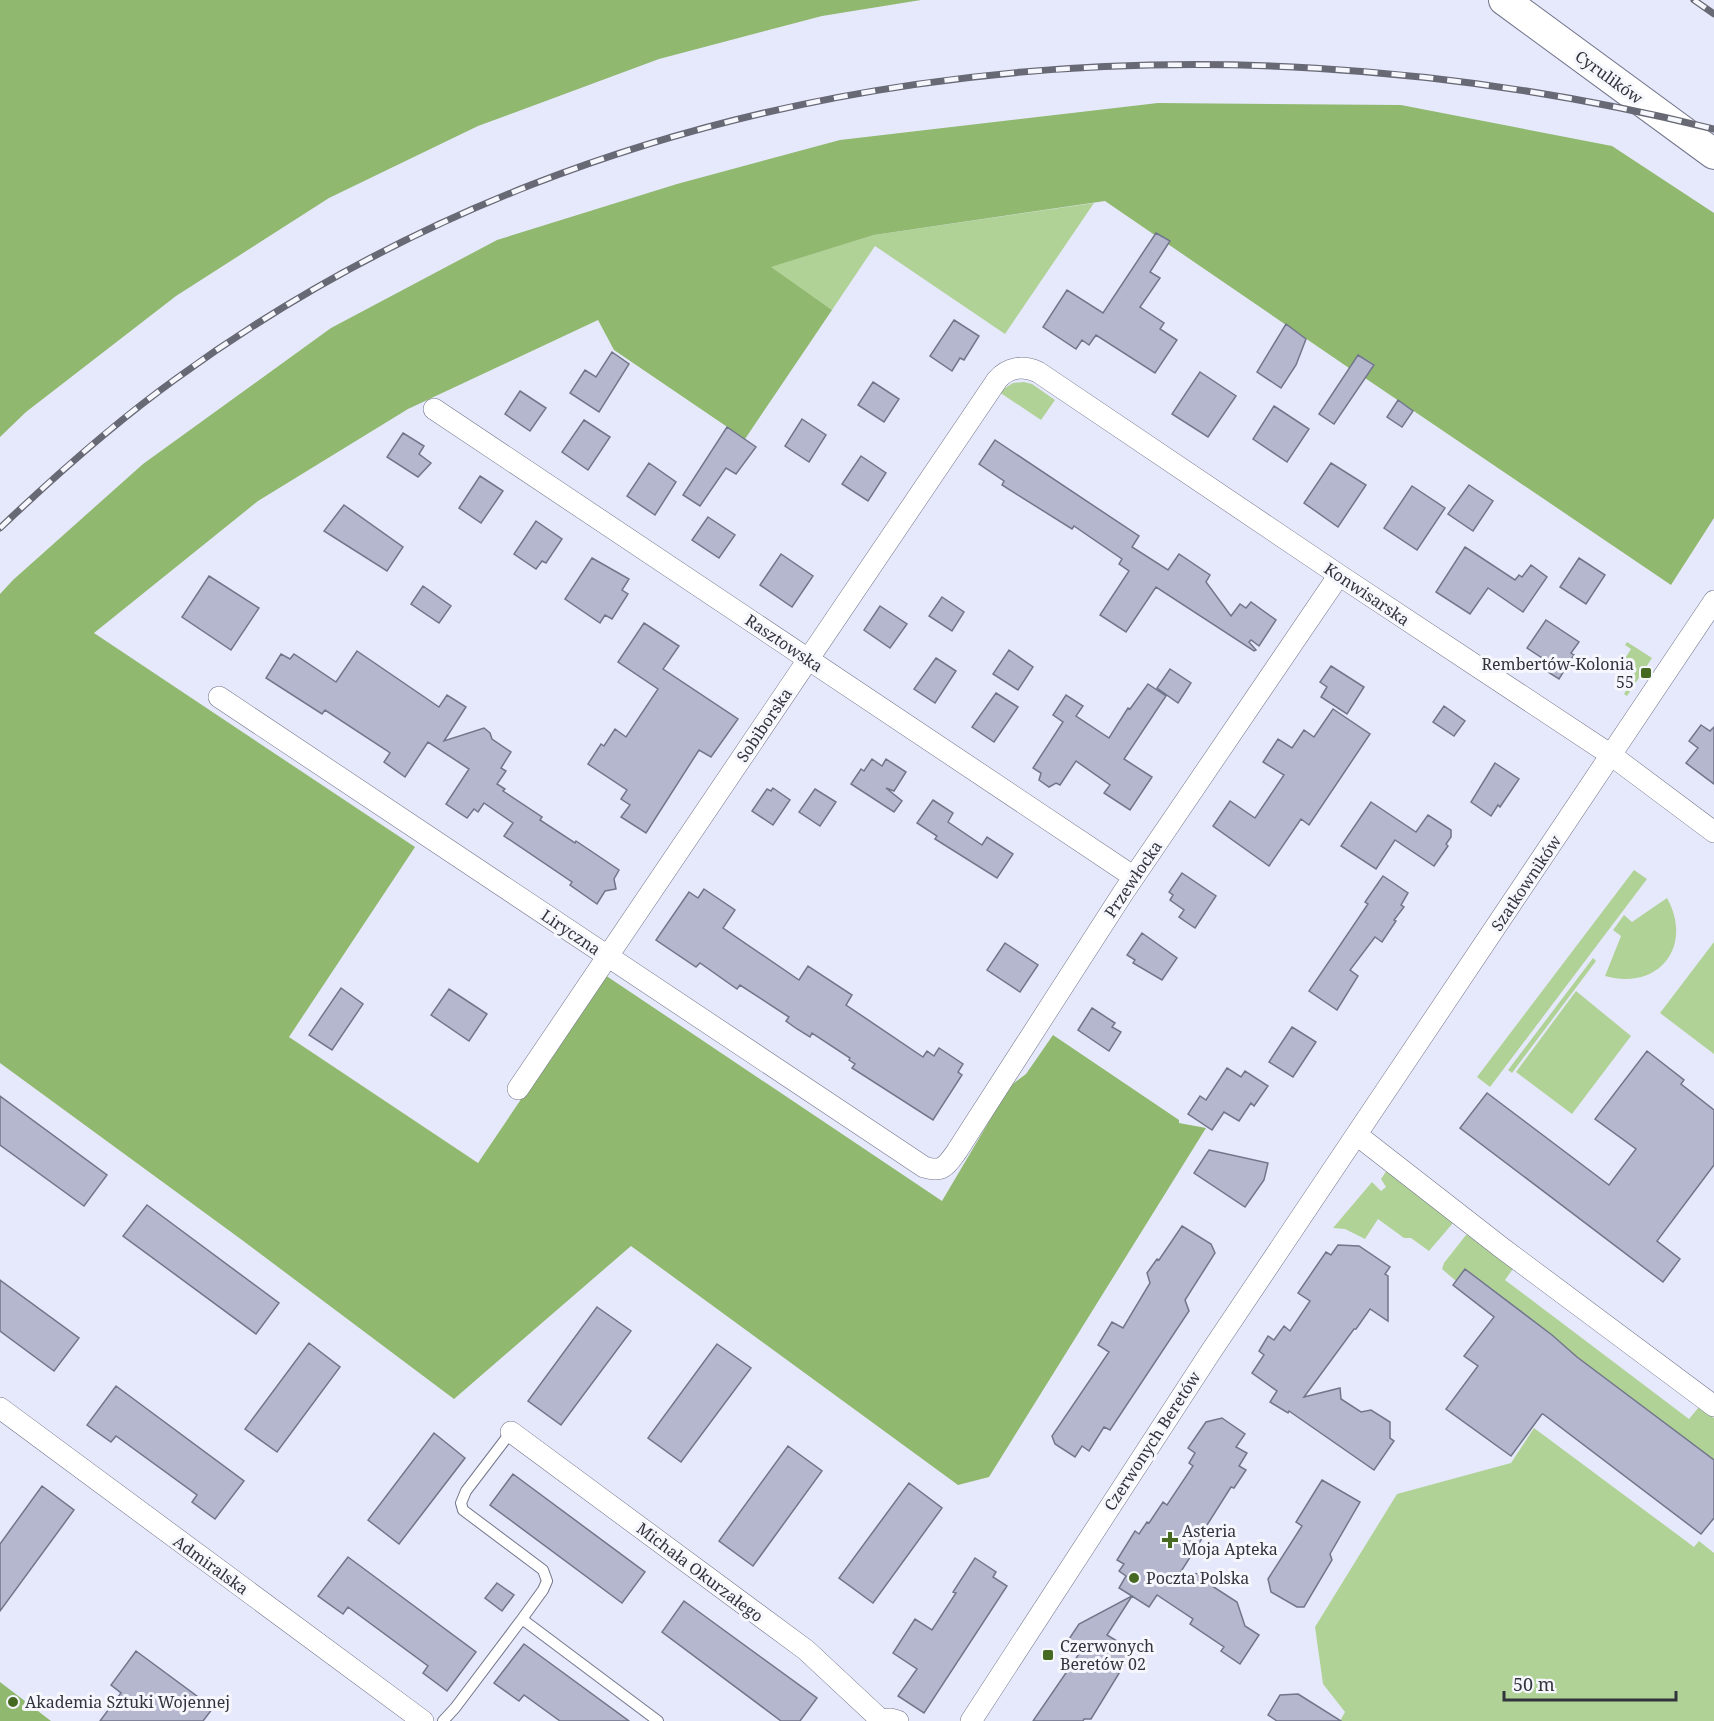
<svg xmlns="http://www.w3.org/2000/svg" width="1714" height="1721" font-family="'Noto Serif',serif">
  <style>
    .green { fill: #b1d296 }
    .forest { fill: #90b86e }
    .building { fill: #b4b7ce; stroke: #72768a; stroke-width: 1.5 }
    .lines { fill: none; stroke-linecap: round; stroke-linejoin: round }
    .lane-casing { stroke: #73768b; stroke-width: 12 }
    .street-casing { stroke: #73768b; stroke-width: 22 }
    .secondary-casing { stroke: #73768b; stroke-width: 32 }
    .lane { stroke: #fff; stroke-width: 10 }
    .street { stroke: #fff; stroke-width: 21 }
    .secondary { stroke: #fff; stroke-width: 30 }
    .rail-casing { stroke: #676975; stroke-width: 7 }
    .rail { stroke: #f6f7fc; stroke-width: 4.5; stroke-dasharray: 14; stroke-linecap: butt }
    .poi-dot { fill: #476a23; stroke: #f6f7fc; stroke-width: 2 }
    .labels { text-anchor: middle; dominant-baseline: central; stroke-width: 6; stroke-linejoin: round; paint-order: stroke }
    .street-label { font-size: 16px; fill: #32343d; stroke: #f6f7fc }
    .poi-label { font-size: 16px; fill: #32343d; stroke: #f6f7fc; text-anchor: start }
  </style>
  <rect width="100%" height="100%" fill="#e6e9fc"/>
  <!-- green -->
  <path class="green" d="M1094 203 1005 334 875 246 832 310 770 267 874 235Z
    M1024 382 1032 384 1055 400 1041 420 999 392 1013 383Z
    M1627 642 1652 658 1627 696 1624 694 1633 679 1618 669 1631 649 1625 645Z
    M1634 870 1647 879 1490 1087 1477 1077Z
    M1667 898C1694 947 1658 991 1605 976L1621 936 1613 930 1624 915 1632 922Z
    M1714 942V1054L1660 1013Z
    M1593 958 1596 961 1512 1073 1508 1070Z
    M1576 991 1631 1036 1572 1114 1516 1072Z
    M1387 1170 1453 1223 1429 1251 1411 1238H1404L1378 1219 1365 1239 1345 1229 1333 1228 1372 1182 1381 1191 1386 1187 1381 1179Z
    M1473 1234 1515 1266 1505 1280 1689 1419 1699 1407 1714 1418V1461L1568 1350 1546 1330 1466 1269 1456 1281 1442 1269 1444 1263 1466 1235Z
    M1534 1428 1694 1547 1699 1541 1714 1553V1721H1340L1345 1712 1323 1684 1315 1627 1397 1494 1511 1463Z"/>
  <!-- forest -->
  <path class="forest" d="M0 0H921L822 16 659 59 478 126 329 198 176 296 26 412 0 437Z
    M1158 103 1401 105 1612 146 1714 213V518L1671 585 1365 378 1374 364 1359 355 1349 368 1105 201 874 235 771 267 832 310 745 439 614 350 598 320 408 409 258 501 94 633 415 847 289 1037 478 1163 605 975 942 1201 1010 1086 1026 1074 1053 1035 1179 1120V1123L1206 1128 989 1477 958 1485 631 1246 454 1399 242 1240 0 1063V594L13 580 143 464 331 328 497 240 677 184 840 140Z
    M0 1682 51 1721H0Z"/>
  <!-- building -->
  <path class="building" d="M1156 233 1170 241 1150 272 1160 278 1140 307 1164 323 1160 329 1177 340 1155 373 1096 335 1089 345 1082 340 1076 349 1043 327 1067 290 1103 313Z
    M954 320 979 336 964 360 960 358 952 371 930 356Z
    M1286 324 1306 339 1296 365 1281 388 1257 372Z
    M612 352 629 364 599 412 570 393 585 370 596 377Z
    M1358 355 1374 365 1334 424 1319 414Z
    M1200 372 1236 396 1208 437 1172 414Z
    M873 382 899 399 884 422 858 405Z
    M520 391 546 408 530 431 505 414Z
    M1398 400 1413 411 1402 427 1387 417Z
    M1274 406 1309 429 1287 462 1253 439Z
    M802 419 826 435 809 462 785 446Z
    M584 420 610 437 588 470 562 452Z
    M727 427 756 447 736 474 726 468 700 506 683 495Z
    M403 433 424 446 419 454 431 463 418 477 387 457Z
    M995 440 1139 536 1132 547 1168 570 1179 554 1210 575 1206 582 1231 616 1240 604 1246 608 1251 602 1276 620 1259 646 1251 640 1249 642 1256 650 1254 651 1156 587 1126 632 1100 615 1129 571 1119 564 1122 559 1074 526 1072 529 1002 485 1004 481 979 464Z
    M861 456 886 473 868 501 842 484Z
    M649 463 676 482 655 515 627 496Z
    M1331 463 1366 485 1338 527 1304 503Z
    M480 476 503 491 481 523 459 508Z
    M1469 485 1493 501 1473 531 1448 514Z
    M1412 486 1445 508 1417 550 1384 528Z
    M344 505 403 547 387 571 324 531Z
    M708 517 735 535 719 558 692 540Z
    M536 521 562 539 546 563 542 561 536 569 514 554Z
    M1465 547 1515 580 1519 575 1522 577 1531 565 1547 577 1523 612 1488 588 1470 614 1436 592Z
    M781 554 813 576 792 607 760 585Z
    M592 558 629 579 622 590 628 594 612 619 605 615 600 623 565 599Z
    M1579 558 1605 575 1586 604 1560 587Z
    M209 576 259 608 231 650 182 617Z
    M423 586 451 606 439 623 411 604Z
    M942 597 964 612 952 631 929 616Z
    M880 606 907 624 890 648 864 630Z
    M1546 620 1579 642 1571 653 1574 655 1559 679 1537 665 1542 658 1527 648Z
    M644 623 679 646 663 669 738 719 711 757 699 750 646 833 621 817 630 805 621 799 627 790 588 764 601 744 604 746 615 729 626 737 658 689 618 662Z
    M1009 650 1033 667 1018 690 993 674Z
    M357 651 439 707 447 695 466 707 444 741 484 728 490 733 492 739 511 752 501 768 506 771 497 784 505 789 503 791 542 817 540 820 575 843 576 841 619 870 614 879 616 889 605 891 597 904 570 885 572 882 504 836 513 823 484 803 478 812 474 809 467 818 446 804 469 769 428 742 405 777 384 762 390 753 386 750 325 710 322 714 266 678 281 654 290 659 294 654 336 682Z
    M936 658 956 671 935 703 914 689Z
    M1331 666 1364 687 1347 714 1321 697 1327 687 1320 682Z
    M1170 669 1191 683 1178 703 1157 688Z
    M1148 684 1166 696 1124 759 1152 777 1130 810 1104 793 1110 785 1076 761 1060 785 1056 783 1049 787 1039 780 1041 773 1033 768 1063 722 1053 715 1066 695 1083 706 1076 716 1109 738 1128 708 1130 709Z
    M996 693 1018 707 994 742 972 727Z
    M1444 706 1465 721 1454 736 1433 722Z
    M1333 709 1370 734 1309 825 1301 819 1269 866 1213 826 1230 801 1255 818 1284 775 1263 762 1278 739 1292 748 1304 730 1314 737Z
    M1701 725 1710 731 1714 727V784L1686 763 1698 748 1689 741Z
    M872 759 882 766 886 759 906 772 894 791 886 788 902 801 894 812 851 784 861 769 864 771Z
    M1495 763 1519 779 1500 807 1498 805 1491 816 1471 802Z
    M773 788 790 800 773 825 752 811 767 789 771 791Z
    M815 789 836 802 820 826 799 812Z
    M933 800 953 813 948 822 982 845 987 837 1013 854 997 878 935 839 937 836 917 823Z
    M1371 802 1416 832 1428 815 1451 830V837L1446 844 1448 846 1434 866 1395 840 1376 869 1341 846Z
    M1182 873 1216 896 1195 928 1179 917 1184 910 1170 900 1173 895 1169 892Z
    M1383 876 1408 893 1401 905 1404 907 1394 920 1396 921 1382 942 1375 937 1350 970 1358 976 1337 1010 1309 991 1368 904 1365 902Z
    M704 889 735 910 723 928 799 980 808 966 852 995 846 1005 923 1057 927 1051 934 1056 939 1048 963 1064 958 1072 962 1075 933 1120 852 1068 855 1064 849 1060 850 1058 812 1033 810 1037 797 1029 786 1021 789 1017 740 985 737 989 700 963 696 967 656 940 689 892 698 898Z
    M1142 933 1177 958 1162 980 1133 963 1135 960 1127 955Z
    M1005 943 1038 965 1020 992 987 970Z
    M341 988 363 1004 332 1050 309 1035Z
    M449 989 487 1014 469 1041 431 1015Z
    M1092 1008 1115 1023 1112 1027 1121 1032 1109 1051 1078 1030Z
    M1292 1027 1316 1042 1293 1077 1269 1062Z
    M1647 1051 1684 1080 1681 1084 1714 1110V1165L1657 1241 1680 1259 1663 1282 1460 1128 1487 1093 1609 1185 1636 1149 1595 1119Z
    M1227 1068 1241 1077 1245 1071 1268 1086 1254 1106 1251 1103 1239 1121 1224 1112 1212 1130 1188 1114 1200 1096 1206 1100Z
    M0 1096 107 1175 84 1206 0 1145Z
    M1209 1150 1268 1163 1264 1180 1245 1207 1194 1173Z
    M147 1205 279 1303 256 1334 123 1236Z
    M1182 1226 1211 1244 1215 1253 1185 1300 1189 1311 1110 1430 1104 1427 1089 1451 1082 1446 1075 1457 1055 1444 1052 1436 1109 1352 1098 1345 1112 1322 1123 1328 1150 1283 1147 1273 1157 1259 1159 1260Z
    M1338 1245 1359 1246 1390 1267 1385 1274 1388 1276V1321L1370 1309 1356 1329H1354L1304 1397 1340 1388 1341 1399 1361 1412 1371 1410 1390 1422V1438L1394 1441 1374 1470 1289 1411 1288 1413 1270 1402 1277 1391 1252 1373 1264 1355 1259 1351 1268 1336 1274 1340 1284 1326 1290 1331 1310 1301 1298 1293 1326 1252 1331 1255Z
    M1465 1269 1552 1335 1577 1357 1714 1460V1518L1701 1534 1543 1414H1542L1511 1456 1446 1409 1478 1366 1464 1356 1494 1317 1453 1285Z
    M0 1280 79 1338 54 1371 0 1331Z
    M597 1307 631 1331 561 1425 528 1401Z
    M309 1343 340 1367 277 1452 245 1429Z
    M717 1344 751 1368 681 1462 648 1438Z
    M116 1386 244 1481 215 1519 192 1502 197 1495 116 1436 111 1442 87 1425Z
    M1222 1418 1245 1434 1236 1447 1247 1453 1239 1466 1246 1470 1234 1488 1231 1487 1202 1533 1205 1534 1178 1576 1208 1572 1209 1584 1237 1602 1245 1626 1259 1635 1240 1664 1221 1651 1224 1647 1190 1624 1193 1619 1157 1595 1149 1607 1132 1596 1107 1635 1130 1649 1129 1657 1091 1719H1084L1083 1721H1033L1081 1651 1067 1642 1079 1624 1132 1596 1119 1588 1126 1576 1119 1571 1124 1564 1117 1560 1135 1531 1139 1534 1147 1522 1149 1523 1163 1502 1167 1505 1193 1466 1189 1463 1195 1453 1188 1448 1206 1422Z
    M434 1433 465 1458 399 1544 368 1520Z
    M788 1446 822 1471 753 1566 719 1541Z
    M513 1474 645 1572 622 1603 490 1505Z
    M1322 1480 1360 1502 1330 1554 1332 1560 1304 1607H1297L1271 1592 1268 1579 1302 1526 1296 1522Z
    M909 1483 942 1508 873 1603 839 1578Z
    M42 1486 74 1510 0 1611V1544Z
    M348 1557 476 1652 447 1691 423 1673 428 1666 348 1607 343 1614 318 1596Z
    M975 1558 996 1572 993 1577 1007 1586 924 1713 898 1696 917 1669 893 1653 915 1619 932 1630 956 1593 953 1592Z
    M497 1583 514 1595 502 1611 485 1598Z
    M684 1601 817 1698 800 1721H781L662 1632Z
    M524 1644 629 1721H560L524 1695 519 1701 494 1683Z
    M136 1651 213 1708 203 1721H100L121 1693 111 1685Z
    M1298 1694 1341 1721H1277L1268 1715 1280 1695Z"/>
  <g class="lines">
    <!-- lane casing -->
    <g class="lane-casing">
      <path id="lane" d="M522 1619 658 1721
        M443 1721 455 1708 522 1619 543 1590 547 1581 543 1570 463 1510 461 1503 466 1491 511 1432"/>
    </g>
    <!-- street casing -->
    <g class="street-casing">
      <path id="street" d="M434 409 1134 877
        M219 697 924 1167C943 1173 947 1165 957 1151L1123 893 1339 575
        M518 1089 997 380C1008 367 1023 365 1038 372L1339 575 1611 755 1714 832
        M1357 1135 1502 1248 1714 1406
        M0 1408 423 1721
        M511 1432 806 1650 881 1720 891 1719 898 1721
        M971 1721 1210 1353 1714 601"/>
    </g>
    <!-- secondary casing -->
    <g class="secondary-casing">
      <path id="secondary" d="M1504 0 1714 154"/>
    </g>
    <!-- lane -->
    <use href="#lane" class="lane"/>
    <!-- street -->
    <use href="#street" class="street"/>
    <!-- secondary -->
    <use href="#secondary" class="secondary"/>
    <!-- rail casing -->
    <g class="rail-casing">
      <path id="rail" d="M1694 0 1714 14
        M0 528C56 475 114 423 177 378 620 56 1192 0 1714 129"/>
    </g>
    <!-- rail -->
    <use href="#rail" class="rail"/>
  </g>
  <!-- markers -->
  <g class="poi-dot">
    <rect x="1640" y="667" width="12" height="12" rx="3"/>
    <path d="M1167 1531h6v6h6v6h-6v6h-6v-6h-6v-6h6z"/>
    <circle cx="1134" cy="1578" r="6"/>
    <rect x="1042" y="1649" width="12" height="12" rx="3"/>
    <circle cx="13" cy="1702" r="6"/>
  </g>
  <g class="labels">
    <!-- street labels -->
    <g class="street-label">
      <text transform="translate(1609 77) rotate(36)">Cyrulików</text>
      <text transform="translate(1367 594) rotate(34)">Konwisarska</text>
      <text transform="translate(784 643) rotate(34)">Rasztowska</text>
      <text transform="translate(764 725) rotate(-56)">Sobiborska</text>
      <text transform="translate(1133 879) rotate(-56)">Przewłocka</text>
      <text transform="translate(1526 883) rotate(-56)">Szatkowników</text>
      <text transform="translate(571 932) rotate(34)">Liryczna</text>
      <text transform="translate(1152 1441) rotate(-57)">Czerwonych Beretów</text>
      <text transform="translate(211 1565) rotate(36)">Admiralska</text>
      <text transform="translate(700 1572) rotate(37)">Michała Okurzałego</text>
    </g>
    <!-- poi labels -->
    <g class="poi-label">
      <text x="1634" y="664" text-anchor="end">Rembertów-Kolonia<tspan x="1634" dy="18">55</tspan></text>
      <text x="1182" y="1531">Asteria<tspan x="1182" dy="18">Moja Apteka</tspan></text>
      <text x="1146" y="1578">Poczta Polska</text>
      <text x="1060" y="1646">Czerwonych<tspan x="1060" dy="18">Beretów 02</tspan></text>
      <text x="25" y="1702">Akademia Sztuki Wojennej</text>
    </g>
  </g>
  <!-- scale -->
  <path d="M1504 1691v9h172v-9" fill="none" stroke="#32343d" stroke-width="3"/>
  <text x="1513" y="1691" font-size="18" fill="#32343d" stroke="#f6f7fc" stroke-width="4.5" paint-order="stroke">50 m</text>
</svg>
